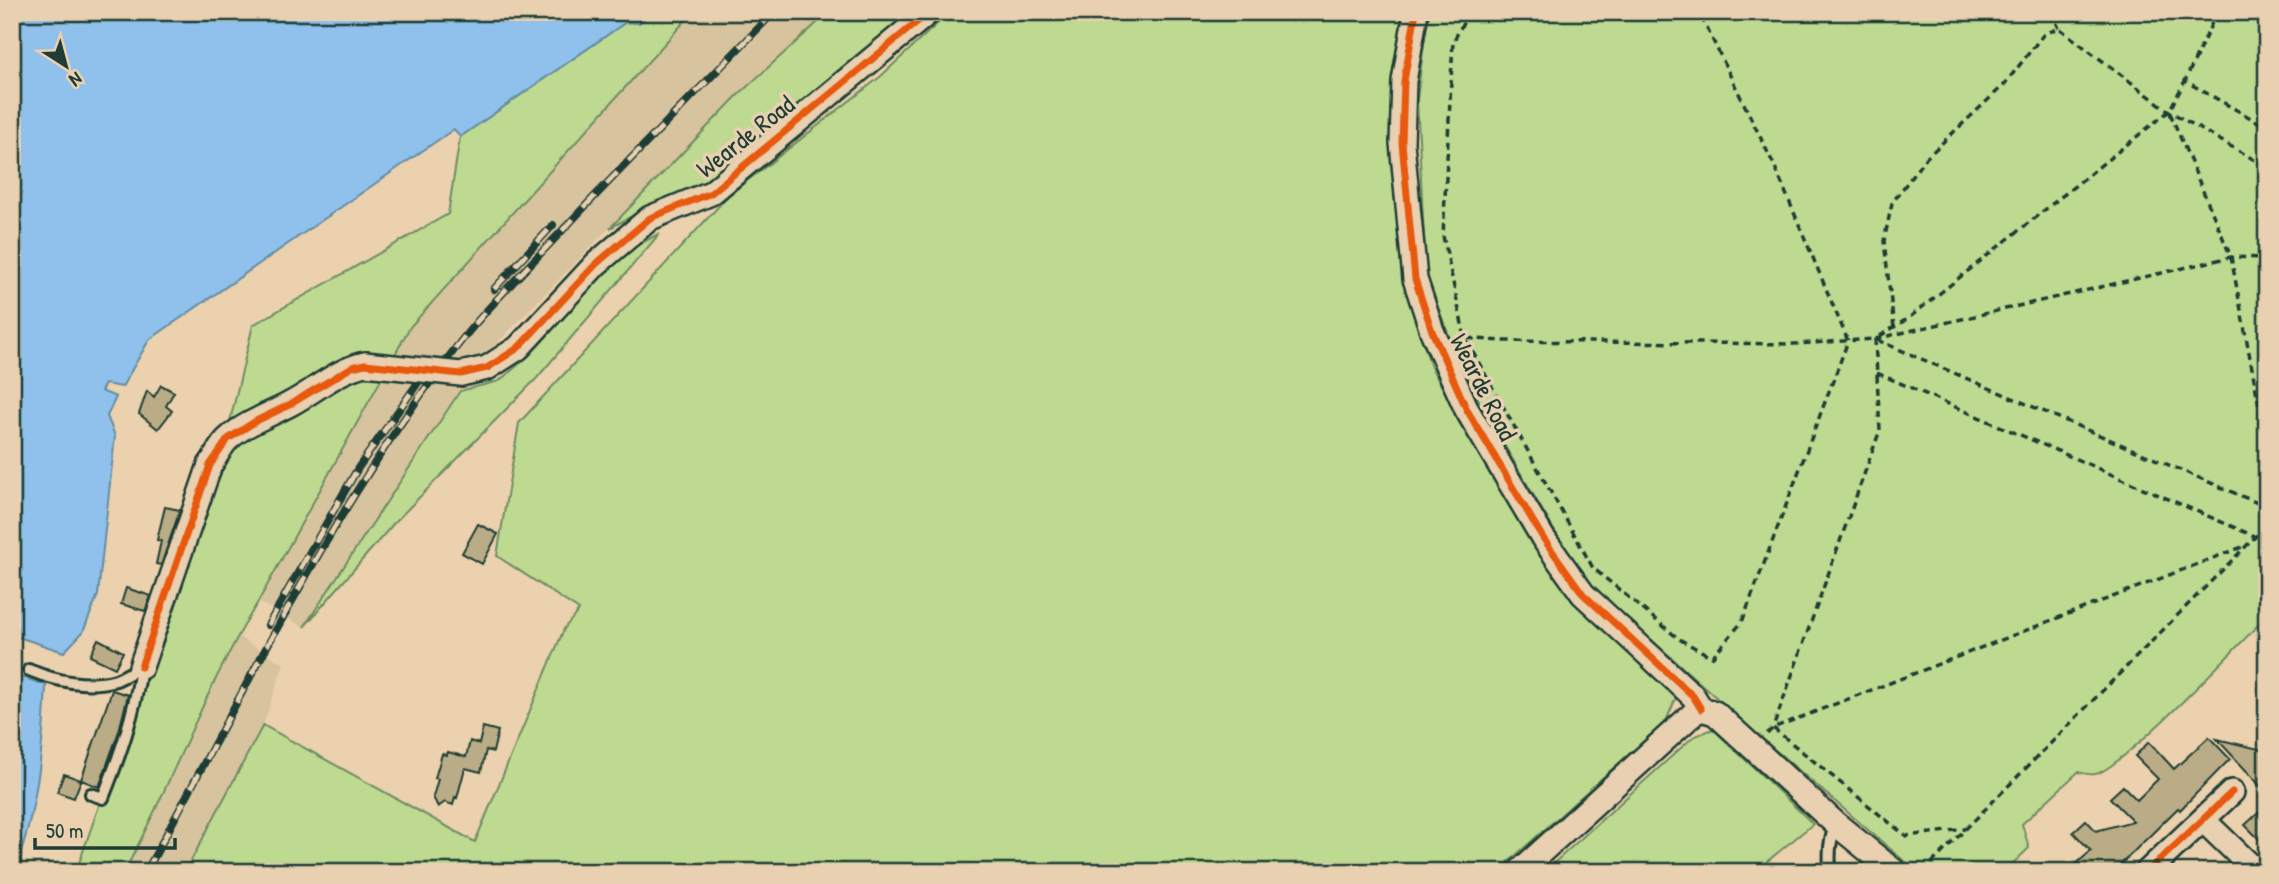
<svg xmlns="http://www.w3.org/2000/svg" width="2279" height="884" font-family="'Patrick Hand',sans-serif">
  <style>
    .built { fill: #d8c39f }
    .green { fill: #beda91; stroke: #6e8c62; stroke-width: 2 }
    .water { fill: #90c1ec; stroke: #638ca2; stroke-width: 2 }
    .building { fill: #baac86; stroke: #1f3d34; stroke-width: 2 }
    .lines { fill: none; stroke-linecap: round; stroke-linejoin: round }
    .lane-casing { stroke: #1f3d34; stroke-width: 16 }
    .street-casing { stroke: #1f3d34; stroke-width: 28 }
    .path { stroke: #1f3d34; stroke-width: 3.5; stroke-dasharray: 7 5; stroke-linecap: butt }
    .lane { stroke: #e8d0b1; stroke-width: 10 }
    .street { stroke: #e8d0b1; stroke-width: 23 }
    .rail-casing { stroke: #1f3d34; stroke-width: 8 }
    .rail { stroke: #e8d0b1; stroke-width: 5; stroke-dasharray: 16; stroke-linecap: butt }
    .street-bridge-casing { stroke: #1f3d34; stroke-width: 28; stroke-linecap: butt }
    .street-bridge { stroke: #e8d0b1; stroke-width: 23 }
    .cycleway-casing { stroke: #e8d0b1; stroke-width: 11 }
    .cycleway { stroke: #e8590c; stroke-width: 7 }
    .labels { text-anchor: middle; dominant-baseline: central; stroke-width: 7; stroke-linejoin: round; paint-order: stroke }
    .street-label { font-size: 26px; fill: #1f3d34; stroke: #e8d0b1 }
  </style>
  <rect width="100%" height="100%" fill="#ebd1ad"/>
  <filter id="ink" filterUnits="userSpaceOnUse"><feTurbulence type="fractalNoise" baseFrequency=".0143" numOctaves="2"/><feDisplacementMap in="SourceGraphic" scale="14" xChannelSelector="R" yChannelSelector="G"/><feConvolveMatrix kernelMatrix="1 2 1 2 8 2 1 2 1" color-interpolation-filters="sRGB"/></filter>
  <g filter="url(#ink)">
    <!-- built -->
    <path class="built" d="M693 12H829L738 95 480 361 304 627 258 602 410 327Z
      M237 636 284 664 263 725 185 872H124L149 825Z"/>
    <!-- green -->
    <path class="green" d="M651 12H693L410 327 258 602C205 687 172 784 124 872H76L225 442 253 325 448 214 460 137 626 22 639 23Z
      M829 12H913L713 182 645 209 610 228 738 95Z
      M950 12H1408L1397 57 1391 127 1405 286 1431 367 1491 476 1565 586 1676 698 1666 721 1497 872H185L263 725 475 842 564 629 579 610 497 556 519 423 728 196 880 77Z
      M1428 12H2267V616C2242 641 2120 771 2095 774 2090 775 2083 773 2078 772L2022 824 2029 848 2004 872H1917L1773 748 1582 578 1483 409 1454 348 1426 277 1417 99Z
      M660 233 537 378 394 523 304 627 460 391 499 381 530 355 620 255Z
      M1713 729 1813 824 1754 872H1544L1693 737Z"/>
    <!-- water -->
    <path class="water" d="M12 12H651L639 23 626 22 460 137 454 129 149 340 122 387 105 384 101 391 116 397 107 416 115 436 98 595 83 632 64 652 12 635Z
      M12 674 46 685C43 749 37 812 14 872H12Z"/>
    <!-- building -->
    <path class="building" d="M161 385 174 392 166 406 172 411 158 429 139 414 147 391 154 397Z
      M165 507 180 510 161 565 156 564 161 541 157 540Z
      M478 524 498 534 482 564 462 553Z
      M126 588 151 596 145 611 121 604Z
      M98 639 123 652 115 668 90 656Z
      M112 690 128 695 119 731 99 787 81 780Z
      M483 727 498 731 493 752 486 750 481 772 465 768 457 798 455 797 453 805 445 802 438 807 433 797 438 779 435 778 442 754 447 755 448 752 466 757 470 741 479 744Z
      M2209 737 2230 759 2180 810 2178 808 2113 872H2067L2091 851 2073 832 2086 820 2096 831 2133 821 2110 798 2123 786 2137 800 2158 779 2135 756 2149 742 2174 769Z
      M2217 739 2267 751V794L2254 779Z
      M64 774 81 780 74 798 57 792Z
      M2267 805V847L2245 825Z"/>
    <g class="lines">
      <!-- lane casing -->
      <g class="lane-casing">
        <path id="lane" d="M29 670C55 681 88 688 116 680 124 677 133 671 141 667
          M91 794 103 798C120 755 135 713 141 667
          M1830 872C1829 853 1829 841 1836 824"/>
      </g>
      <!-- street casing -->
      <g class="street-casing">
        <path id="street" d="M1416 12 1404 81 1402 143 1415 279 1432 331 1467 410 1543 538 1583 594 1693 696 1701 709
          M461 374 487 368 518 348 596 264 650 218 711 193 929 12
          M141 667 210 465C216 457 221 445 228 439 245 423 270 415 290 404 315 391 337 370 365 364
          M2203 820 2257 872
          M1519 872 1694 713 1701 709 1715 713 1836 824 1895 872
          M2147 872 2232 792"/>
      </g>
      <!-- path -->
      <path class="path" d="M1469 12 1453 42 1443 236 1465 338 1593 568 1679 639 1712 657 1742 622 1848 341 1774 165 1699 12
        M2051 12 2059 28
        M2217 12 2185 81 2267 127
        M2170 113 2231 257 2267 448
        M1894 328 1884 241 1892 203 1924 160 2004 85 2043 35 2059 28 2169 111 2267 167
        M1880 336 1910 317 2169 111 2185 81
        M1875 339 1880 430 1773 728 1906 836 1965 829
        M1456 340 1465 338 1501 341 1796 344 1875 339 2231 257 2267 258
        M1877 340 2267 507
        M1877 373 2254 536
        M1767 734 1773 728 2247 545
        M1923 872 2267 525"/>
      <!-- lane -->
      <use href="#lane" class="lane"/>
      <!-- street -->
      <use href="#street" class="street"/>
      <!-- rail casing -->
      <g class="rail-casing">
        <path id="rail" d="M494 289 553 225
          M268 625 358 468 429 367
          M146 872C245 690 336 499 465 336 494 300 528 267 560 233 630 158 703 86 774 12"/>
      </g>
      <!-- rail -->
      <use href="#rail" class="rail"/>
      <!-- street-bridge casing -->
      <g class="street-bridge-casing">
        <path id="street-bridge" d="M365 364 461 374"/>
      </g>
      <!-- street-bridge -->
      <use href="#street-bridge" class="street-bridge"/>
      <!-- cycleway casing -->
      <g class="cycleway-casing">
        <path id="cycleway" d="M1416 12 1404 81 1402 143 1415 279 1432 331 1467 410 1543 538 1583 594 1693 696 1701 709
          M141 667 210 465 228 439 256 421 289 405 352 367 365 364 461 374 487 368 518 348 596 264 650 218 711 193 929 12
          M2147 872 2232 792"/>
      </g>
      <!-- cycleway -->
      <use href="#cycleway" class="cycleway"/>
    </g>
  </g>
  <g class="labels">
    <!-- street labels -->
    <g class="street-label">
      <text transform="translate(745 136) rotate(-38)">Wearde Road</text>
      <text transform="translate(1484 387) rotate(63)">Wearde Road</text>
    </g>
  </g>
  <!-- margin -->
  <rect width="2279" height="884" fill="none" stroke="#e8d0b1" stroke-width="42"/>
  <rect x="21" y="21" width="2237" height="842" fill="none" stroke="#1f3d34" stroke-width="2.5" filter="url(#ink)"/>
  <!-- north arrow -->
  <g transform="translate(66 66) rotate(144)" stroke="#e8d0b1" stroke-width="5" paint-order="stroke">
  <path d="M0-5L12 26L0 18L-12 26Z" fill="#1f3d34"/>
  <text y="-10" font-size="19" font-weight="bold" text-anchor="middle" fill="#1f3d34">N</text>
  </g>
  <!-- scale -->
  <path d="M35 838v10h140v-10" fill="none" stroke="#1f3d34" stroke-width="3.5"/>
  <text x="46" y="838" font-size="21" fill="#1f3d34" stroke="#e8d0b1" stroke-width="5" paint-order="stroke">50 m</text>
</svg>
